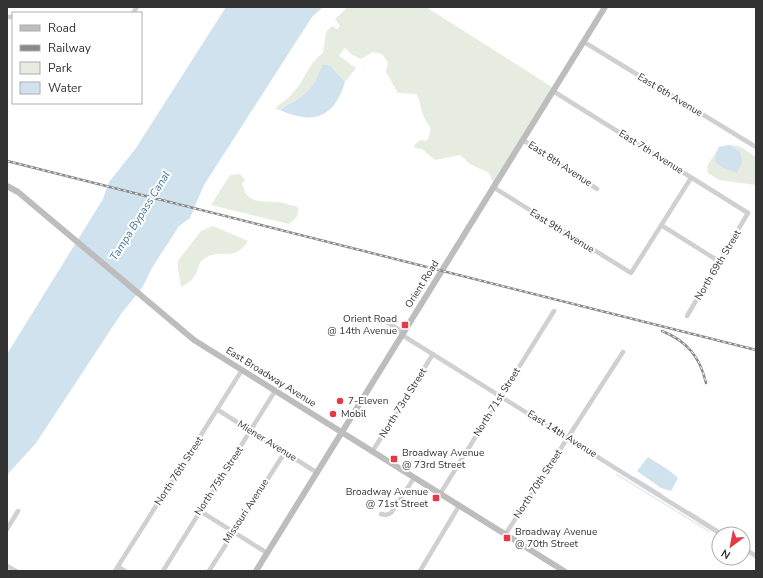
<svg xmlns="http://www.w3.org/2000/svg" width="763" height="578" font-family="'Nunito Sans',sans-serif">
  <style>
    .green { fill: #e6ecdf }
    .water { fill: #cfe2ee }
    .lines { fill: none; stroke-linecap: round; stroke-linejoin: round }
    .stream { stroke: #cfe2ee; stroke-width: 1 }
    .street { stroke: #d0d0d0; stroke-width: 4.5 }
    .secondary { stroke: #bdbdbd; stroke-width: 6 }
    .rail-casing { stroke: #888; stroke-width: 2.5 }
    .rail { stroke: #fff; stroke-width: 1; stroke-dasharray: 3; stroke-linecap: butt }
    .poi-dot { fill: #e63946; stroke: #fff; stroke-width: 1.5 }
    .labels { text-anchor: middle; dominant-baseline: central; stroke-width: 4; stroke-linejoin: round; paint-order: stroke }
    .street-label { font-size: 10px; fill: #333; stroke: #fff }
    .poi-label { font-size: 10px; fill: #333; stroke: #fff; text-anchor: start }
    .water-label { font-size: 11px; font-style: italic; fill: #3f7597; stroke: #fff }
  </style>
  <rect width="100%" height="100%" fill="#fff"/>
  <!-- green -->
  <path class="green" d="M348 7H426L552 87 493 182 489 173 470 164 460 155 435 160 422 149 414 148 415 144 421 140 427 141C434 125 429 128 423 115 420 107 421 101 416 94L398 93 386 72 388 62 382 54 373 52 361 59 352 55 345 48 339 56 356 68 345 82 331 66 324 64C318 76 313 88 302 96 295 102 287 104 280 110H277L276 107C285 101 291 96 297 88 306 76 310 62 323 53L326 32 332 26 337 29 340 26 335 19Z
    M729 145 739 146 756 157V185L719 180 708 173 707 166 719 147Z
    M240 174 245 180 242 183C247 208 265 199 283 203 288 204 293 206 298 207 299 216 296 219 289 224L211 205 230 175Z
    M213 226 248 241C234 264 220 246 204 259 194 266 202 277 181 287L178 268V261L201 231Z"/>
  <!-- water -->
  <path class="water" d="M226 7H323L312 17 204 185 190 218 179 226 152 268 142 288 121 314 36 443 7 475V354L103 199 109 182 136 148Z
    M323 64 331 66 345 82C334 118 314 125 280 110 287 104 295 102 302 96 313 88 318 76 323 64Z
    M729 145 740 152 742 162 737 173 725 169 715 162 716 154 719 147Z
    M648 457 670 471 678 478 671 491 661 488 637 471Z"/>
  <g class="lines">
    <!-- stream -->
    <path class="stream" d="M616 474 710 532
      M634 477 662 494
      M689 511 725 534
      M743 545 749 549"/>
    <!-- street -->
    <path class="street" d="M133 13 137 7
      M7 17H13
      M584 42 756 147
      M553 91 748 213 687 316
      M523 140 597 189
      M493 187 631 273 691 178
      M661 225 720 262
      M385 321 404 333
      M402 335 721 534
      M218 410 316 472
      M372 452 433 354
      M440 494 554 311
      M200 511 267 553
      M381 514 386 515 391 513 414 478
      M7 529 18 511
      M505 535 623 352
      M743 548 756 556
      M7 566 16 571
      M118 567 125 571
      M115 571 242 370
      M163 571 275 391
      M209 571 285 452
      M420 571 459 506"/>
    <!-- secondary -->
    <path class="secondary" d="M7 186 18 192 194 340 564 571
      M256 571 605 7"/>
    <!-- rail casing -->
    <g class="rail-casing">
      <path id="rail" d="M7 161 756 350
        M662 331C687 341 700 357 706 383"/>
    </g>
    <!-- rail -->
    <use href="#rail" class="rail"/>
  </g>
  <!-- markers -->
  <g class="poi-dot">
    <rect x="401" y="321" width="8" height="8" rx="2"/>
    <circle cx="340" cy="401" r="4"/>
    <circle cx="333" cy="414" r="4"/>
    <rect x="390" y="455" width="8" height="8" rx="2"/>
    <rect x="432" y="494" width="8" height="8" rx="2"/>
    <rect x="503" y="534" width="8" height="8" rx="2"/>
  </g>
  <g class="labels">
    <!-- street labels -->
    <g class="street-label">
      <text transform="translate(670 95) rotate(31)">East 6th Avenue</text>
      <text transform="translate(651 152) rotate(32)">East 7th Avenue</text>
      <text transform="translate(560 164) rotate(33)">East 8th Avenue</text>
      <text transform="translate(562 231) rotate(32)">East 9th Avenue</text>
      <text transform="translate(718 265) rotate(-59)">North 69th Street</text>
      <text transform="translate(422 284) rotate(-58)">Orient Road</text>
      <text transform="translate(271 377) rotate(32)">East Broadway Avenue</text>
      <text transform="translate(497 402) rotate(-58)">North 71st Street</text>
      <text transform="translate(403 403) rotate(-58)">North 73rd Street</text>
      <text transform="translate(562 434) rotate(32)">East 14th Avenue</text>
      <text transform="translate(267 441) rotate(32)">Miener Avenue</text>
      <text transform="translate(179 471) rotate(-57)">North 76th Street</text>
      <text transform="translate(219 481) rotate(-57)">North 75th Street</text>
      <text transform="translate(538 484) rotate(-57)">North 70th Street</text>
      <text transform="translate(246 511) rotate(-57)">Missouri Avenue</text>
    </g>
    <!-- poi labels -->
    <g class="poi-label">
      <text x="397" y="319" text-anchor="end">Orient Road<tspan x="397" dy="12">@ 14th Avenue</tspan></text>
      <text x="348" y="401">7-Eleven</text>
      <text x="341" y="414">Mobil</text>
      <text x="402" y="453">Broadway Avenue<tspan x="402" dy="12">@ 73rd Street</tspan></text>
      <text x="428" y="492" text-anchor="end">Broadway Avenue<tspan x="428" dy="12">@ 71st Street</tspan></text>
      <text x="515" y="532">Broadway Avenue<tspan x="515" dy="12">@ 70th Street</tspan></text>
    </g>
    <!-- water labels -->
    <g class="water-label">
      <text transform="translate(140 216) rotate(-58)">Tampa Bypass Canal</text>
    </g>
  </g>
  <!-- border -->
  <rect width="763" height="578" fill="none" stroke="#333333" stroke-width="16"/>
  <!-- legend -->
  <rect x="12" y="12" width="130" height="92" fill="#ffffff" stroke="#adadad"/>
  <rect x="20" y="25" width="20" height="6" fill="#bdbdbd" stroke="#adadad"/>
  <text x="48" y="32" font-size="12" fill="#333333">Road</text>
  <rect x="20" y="45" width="20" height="6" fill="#888888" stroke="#adadad"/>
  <text x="48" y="52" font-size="12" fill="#333333">Railway</text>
  <rect x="20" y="62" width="20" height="12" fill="#e6ecdf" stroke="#adadad"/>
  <text x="48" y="72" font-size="12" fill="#333333">Park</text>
  <rect x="20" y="82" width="20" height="12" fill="#cfe2ee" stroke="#adadad"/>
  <text x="48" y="92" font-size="12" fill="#333333">Water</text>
  <!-- north arrow -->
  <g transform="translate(731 546) rotate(212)"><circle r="19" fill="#ffffff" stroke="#adadad"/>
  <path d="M0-3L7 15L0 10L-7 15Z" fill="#e63946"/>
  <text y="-6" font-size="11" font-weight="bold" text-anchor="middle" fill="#333333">N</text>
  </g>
</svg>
